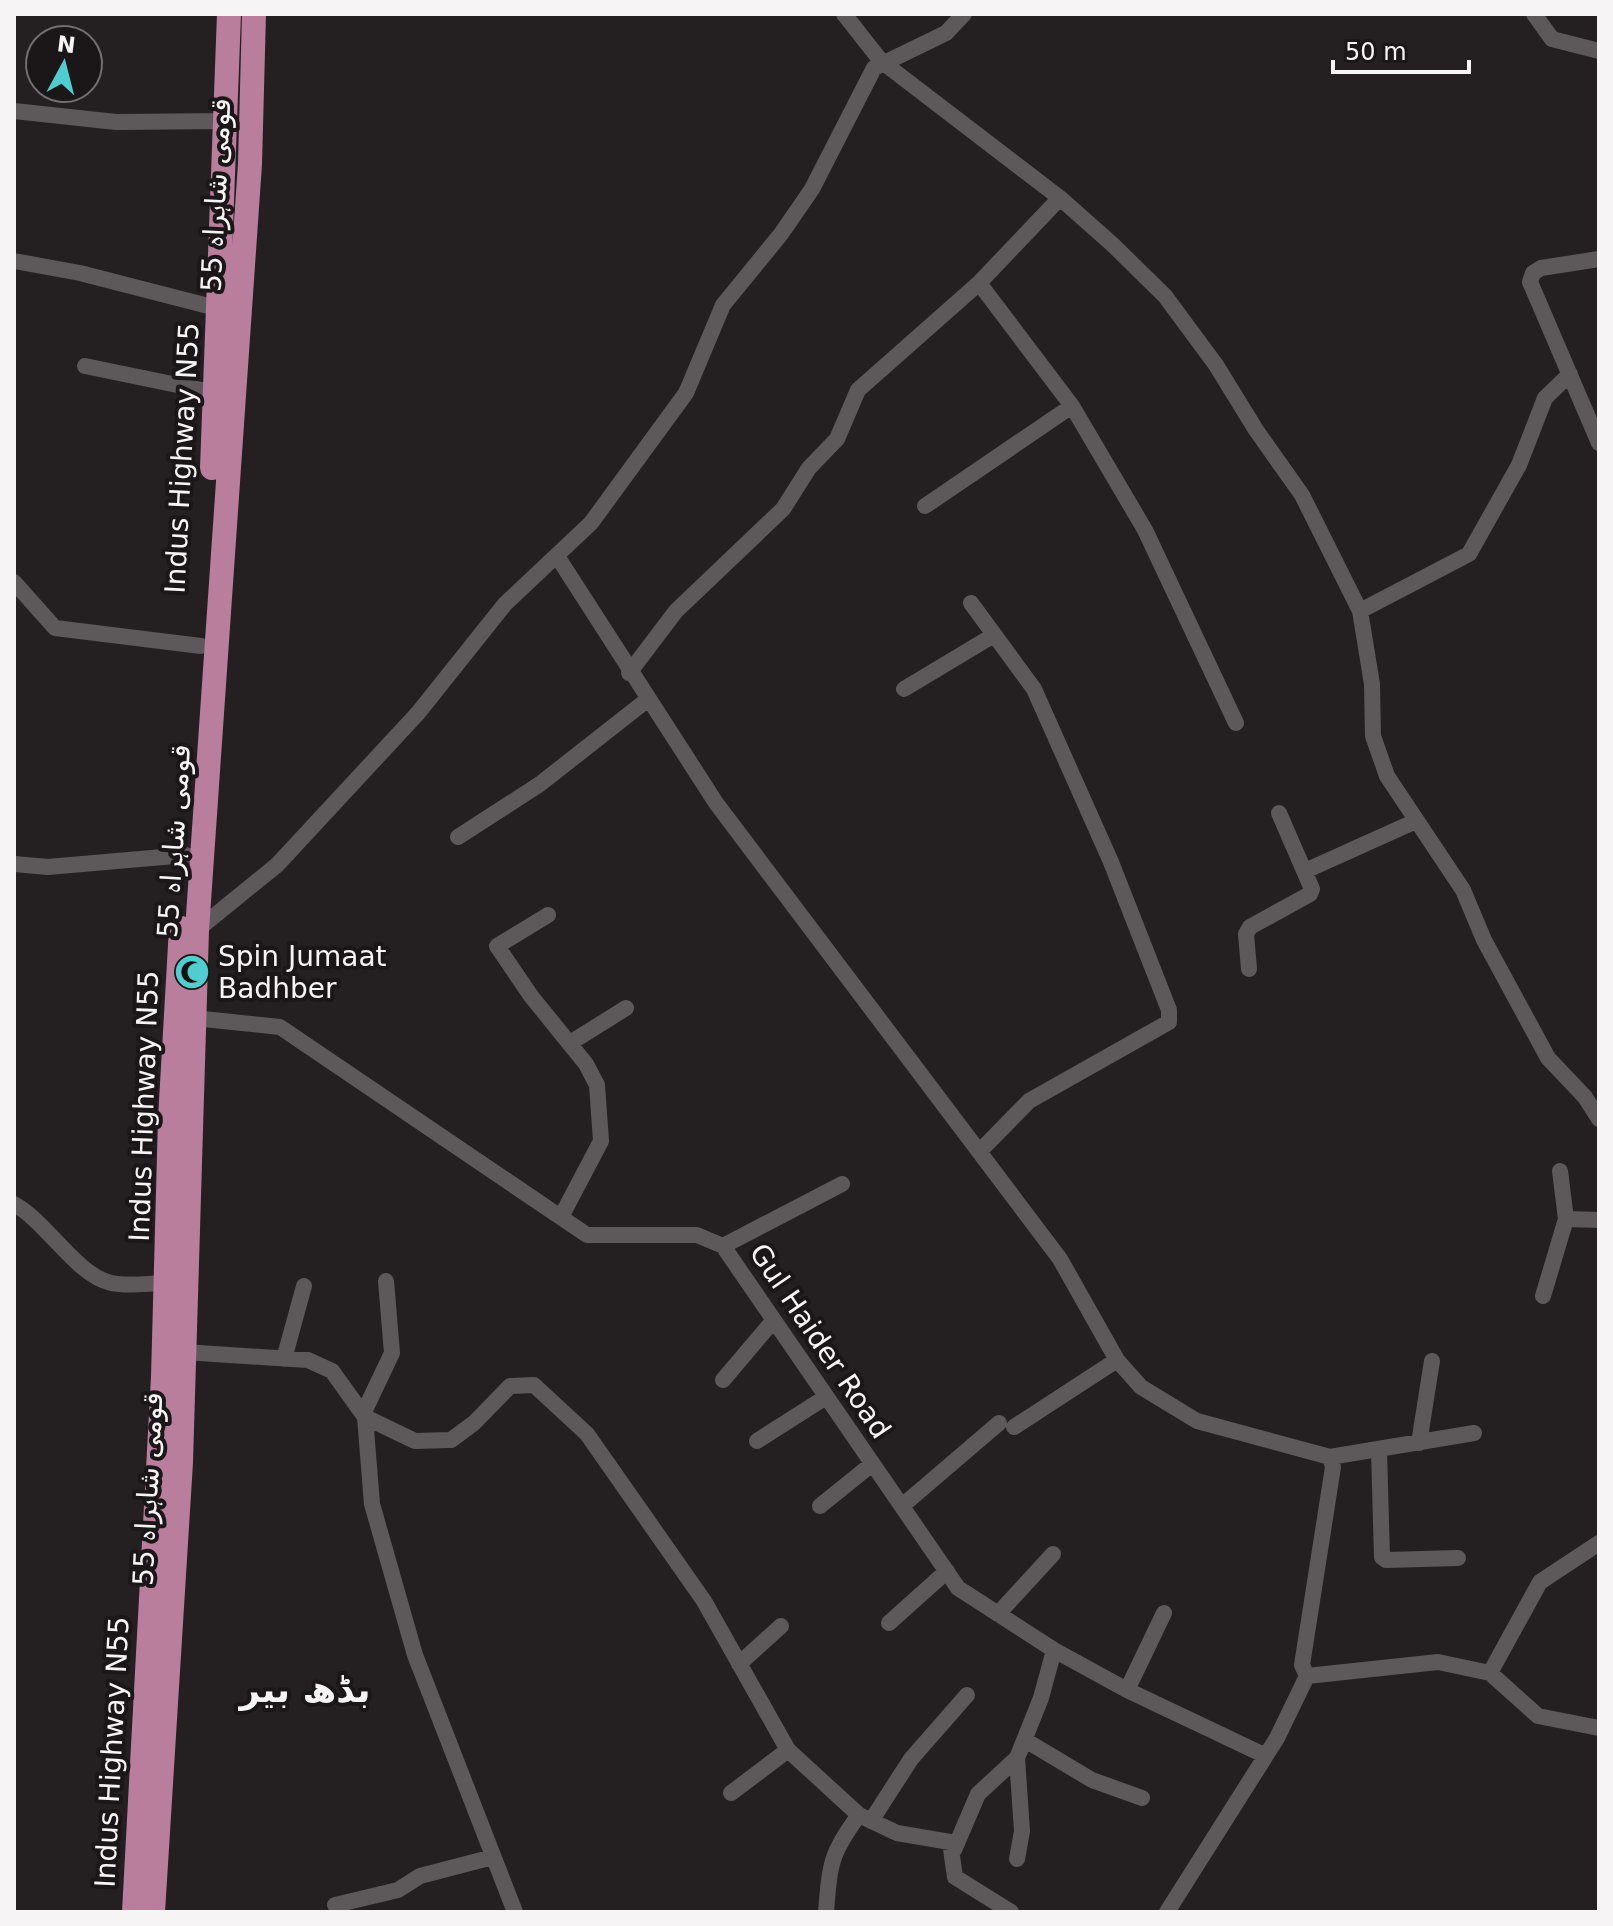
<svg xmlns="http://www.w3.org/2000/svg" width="1613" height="1926" font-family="'DejaVu Sans','Noto Naskh Arabic',sans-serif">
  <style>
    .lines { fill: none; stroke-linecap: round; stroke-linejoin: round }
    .minor { stroke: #5d585a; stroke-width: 16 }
    .trunk { stroke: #ba7e9d; stroke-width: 24 }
    .labels { text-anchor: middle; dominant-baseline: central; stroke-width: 8; stroke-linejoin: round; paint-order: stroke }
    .street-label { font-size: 28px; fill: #f7f4f5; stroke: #1b1719 }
    .poi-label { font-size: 28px; fill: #f7f4f5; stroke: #1b1719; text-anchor: start }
    .district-label { font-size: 36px; font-weight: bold; fill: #f7f4f5; stroke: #1b1719 }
  </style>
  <rect width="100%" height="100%" fill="#242022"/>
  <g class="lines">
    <!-- minor -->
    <path class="minor" d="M844 14 881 61 1060 198 1112 244 1165 296 1216 365 1256 430 1302 495 1360 611 1372 684 1373 736 1387 776 1463 890 1484 940 1548 1058 1585 1097 1599 1119
      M1534 14 1552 39 1599 51
      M14 111 116 122 226 121
      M1599 259 1541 268 1533 273 1530 282 1599 443
      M14 261 80 273 220 309
      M85 366 216 393
      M1072 406 1145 530 1236 723
      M925 506 1072 406 979 283
      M557 556 716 803 1060 1259 1117 1360 1141 1387 1197 1421 1330 1457 1333 1467 1302 1665 1307 1676
      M14 582 55 628 201 646
      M971 603 1034 689 1111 862 1169 1010V1022L1029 1101 979 1152
      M1360 611 1469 554 1519 465 1545 398 1570 374
      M629 673 676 611 783 509 809 468 837 439 858 390 979 283 1060 198
      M904 689 994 635
      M458 837 540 784 647 700
      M14 864 48 867 186 855
      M1305 871 1416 821
      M548 915 497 946 531 996 586 1064 597 1085 601 1141 561 1217
      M197 930 277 865 418 713 505 604 591 523 686 393 723 305 781 234 812 189 874 68 946 33 964 14
      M1249 969 1246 934 1250 927 1310 894 1312 889 1279 813
      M194 1018 280 1027 587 1235H697L723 1246 958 1588 1054 1650 1127 1690 1264 1755
      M570 1043 626 1008
      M14 1204C47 1222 76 1275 111 1283 128 1287 150 1283 168 1283
      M1566 1219 1599 1220
      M723 1246 842 1184
      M1543 1296 1566 1219 1560 1171
      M184 1352 308 1360 332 1371 365 1417 415 1441 451 1440 474 1423 510 1386 534 1385 587 1434 704 1601 788 1750 859 1815 897 1833 950 1842 955 1877 1011 1912
      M284 1359 304 1286
      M723 1380 773 1321
      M363 1414 392 1353 386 1281
      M365 1417 372 1504 415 1655 515 1912
      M1014 1427 1117 1360
      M757 1441 826 1397
      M1419 1443 1432 1361
      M1379 1451 1382 1557 1386 1560 1458 1558
      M1330 1457 1474 1433
      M820 1506 872 1464
      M902 1506 999 1423
      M998 1614 1053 1554
      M889 1623 947 1571
      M739 1664 781 1626
      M1490 1673 1540 1582 1599 1543
      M1127 1690 1164 1613
      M1025 1740 1092 1780 1142 1798
      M731 1793 788 1750
      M871 1821 911 1759 967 1695
      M954 1850 978 1794 1017 1758
      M1017 1859 1022 1831 1017 1758 1041 1698 1054 1650
      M335 1905 398 1890 420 1876 493 1857
      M826 1912C830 1864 830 1854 859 1815
      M1167 1912 1277 1738 1307 1676 1438 1662 1490 1673 1538 1716 1599 1728"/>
    <!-- trunk -->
    <path class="trunk" d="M212 468 229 14
      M134 1912 163 1377 170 1119 181 928
      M153 1912 181 1462 197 930 250 164 254 14"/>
  </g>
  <!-- icons -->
  <defs>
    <g id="mosque-disc" transform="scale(1.8)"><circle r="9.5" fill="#52cdcf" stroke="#1b1719"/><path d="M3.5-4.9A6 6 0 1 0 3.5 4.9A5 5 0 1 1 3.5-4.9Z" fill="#111"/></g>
  </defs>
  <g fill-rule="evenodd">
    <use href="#mosque-disc" x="192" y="972"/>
  </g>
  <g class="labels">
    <!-- street labels -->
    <g class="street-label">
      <text transform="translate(216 195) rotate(-87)">قومی شاہراہ 55</text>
      <text transform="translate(182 458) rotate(-87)">Indus Highway N55</text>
      <text transform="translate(174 841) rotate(-86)">قومی شاہراہ 55</text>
      <text transform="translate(144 1106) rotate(-88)">Indus Highway N55</text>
      <text transform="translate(820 1341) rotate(56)">Gul Haider Road</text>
      <text transform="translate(148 1489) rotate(-87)">قومی شاہراہ 55</text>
      <text transform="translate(112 1752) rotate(-87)">Indus Highway N55</text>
    </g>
    <!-- poi labels -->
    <g class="poi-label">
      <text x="218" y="956">Spin Jumaat<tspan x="218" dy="32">Badhber</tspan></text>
    </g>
    <!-- district labels -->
    <g class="district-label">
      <text x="305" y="1689">بڈھ بیر</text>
    </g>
  </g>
  <!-- border -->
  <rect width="1613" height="1926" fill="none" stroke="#f7f4f5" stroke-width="32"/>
  <!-- north arrow -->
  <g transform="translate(64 64) rotate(7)"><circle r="38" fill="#1b1719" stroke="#736f71" stroke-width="2"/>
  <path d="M0-6L14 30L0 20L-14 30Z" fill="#52cdcf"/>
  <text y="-12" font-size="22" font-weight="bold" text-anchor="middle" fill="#f7f4f5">N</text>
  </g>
  <!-- scale -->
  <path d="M1333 60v12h136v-12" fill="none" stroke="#f7f4f5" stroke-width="4"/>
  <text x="1345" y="60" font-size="24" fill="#f7f4f5" stroke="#1b1719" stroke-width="6" paint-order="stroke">50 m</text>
</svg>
